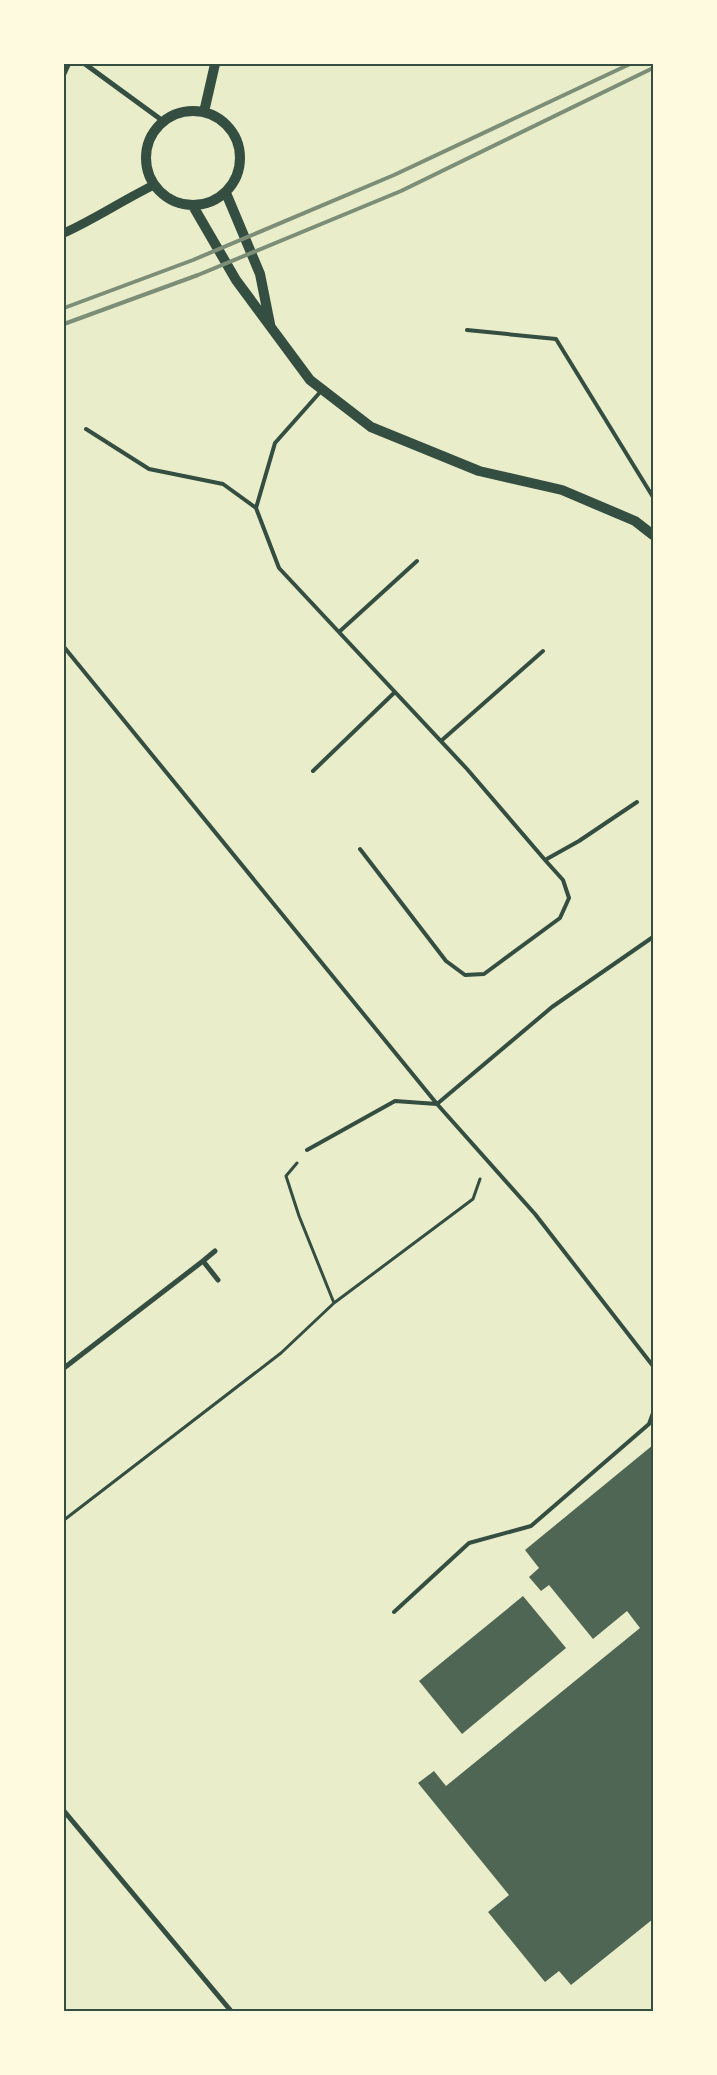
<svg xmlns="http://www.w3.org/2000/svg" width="717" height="2075" font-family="'Titillium Web',sans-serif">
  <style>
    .building { fill: #4f6655 }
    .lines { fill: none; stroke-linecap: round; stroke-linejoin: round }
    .path { stroke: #344e41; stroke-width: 3 }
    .service { stroke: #344e41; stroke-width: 4 }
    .minor { stroke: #344e41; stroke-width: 5 }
    .tertiary { stroke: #344e41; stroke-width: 9 }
    .secondary { stroke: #344e41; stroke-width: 10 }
    .rail { stroke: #7c8e77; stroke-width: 4 }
    .neatline { fill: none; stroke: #344e41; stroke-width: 2 }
  </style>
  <rect width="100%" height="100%" fill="#e9edc9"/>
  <!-- building -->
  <path class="building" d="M653 1445V1919L571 1985 559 1971 545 1982 488 1912 509 1895 418 1783 434 1771 446 1786 640 1628 627 1611 593 1639 549 1585 541 1591 529 1577 539 1568 525 1550Z
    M523 1596 566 1648 462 1734 419 1681Z"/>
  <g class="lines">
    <!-- path -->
    <path class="path" d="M334 1303 473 1199 480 1179
      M64 1520 281 1353 334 1303 299 1216 286 1176 297 1163"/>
    <!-- service -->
    <path class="service" d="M64 75 69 64
      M467 330 556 339 653 497
      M322 390 275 443 256 508 279 568 467 769 545 860 579 841 637 802
      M86 429 149 469 223 484 256 508
      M339 632 417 561
      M64 647 437 1104 535 1214 653 1366
      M441 741 543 651
      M313 771 395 692
      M360 849 446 961 465 975 484 974 560 918 569 898 563 880 545 860
      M307 1150 395 1101 437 1104 552 1007 653 937
      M394 1612 469 1543 531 1526 649 1424 653 1413"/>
    <!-- minor -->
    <path class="minor" d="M85 64 163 121
      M215 1251 203 1261 218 1280
      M64 1368 203 1261
      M64 1811 231 2011"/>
    <!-- tertiary -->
    <path class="tertiary" d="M64 233C95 219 123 200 154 185"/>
    <!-- secondary -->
    <path class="secondary" d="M146 158a47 47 0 1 1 94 0a47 47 0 1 1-94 0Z
      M204 112 215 64
      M226 193 260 274 270 324
      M193 206 236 280 310 380 371 427 479 471 562 490 635 521 653 535"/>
    <!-- rail -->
    <path class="rail" d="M64 308 193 260 394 175 630 64
      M64 324 198 275 401 191 653 68"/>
  </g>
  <!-- border -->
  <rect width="717" height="2075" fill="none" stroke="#fefae0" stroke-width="130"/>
  <rect x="65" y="65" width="587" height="1945" class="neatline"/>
</svg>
